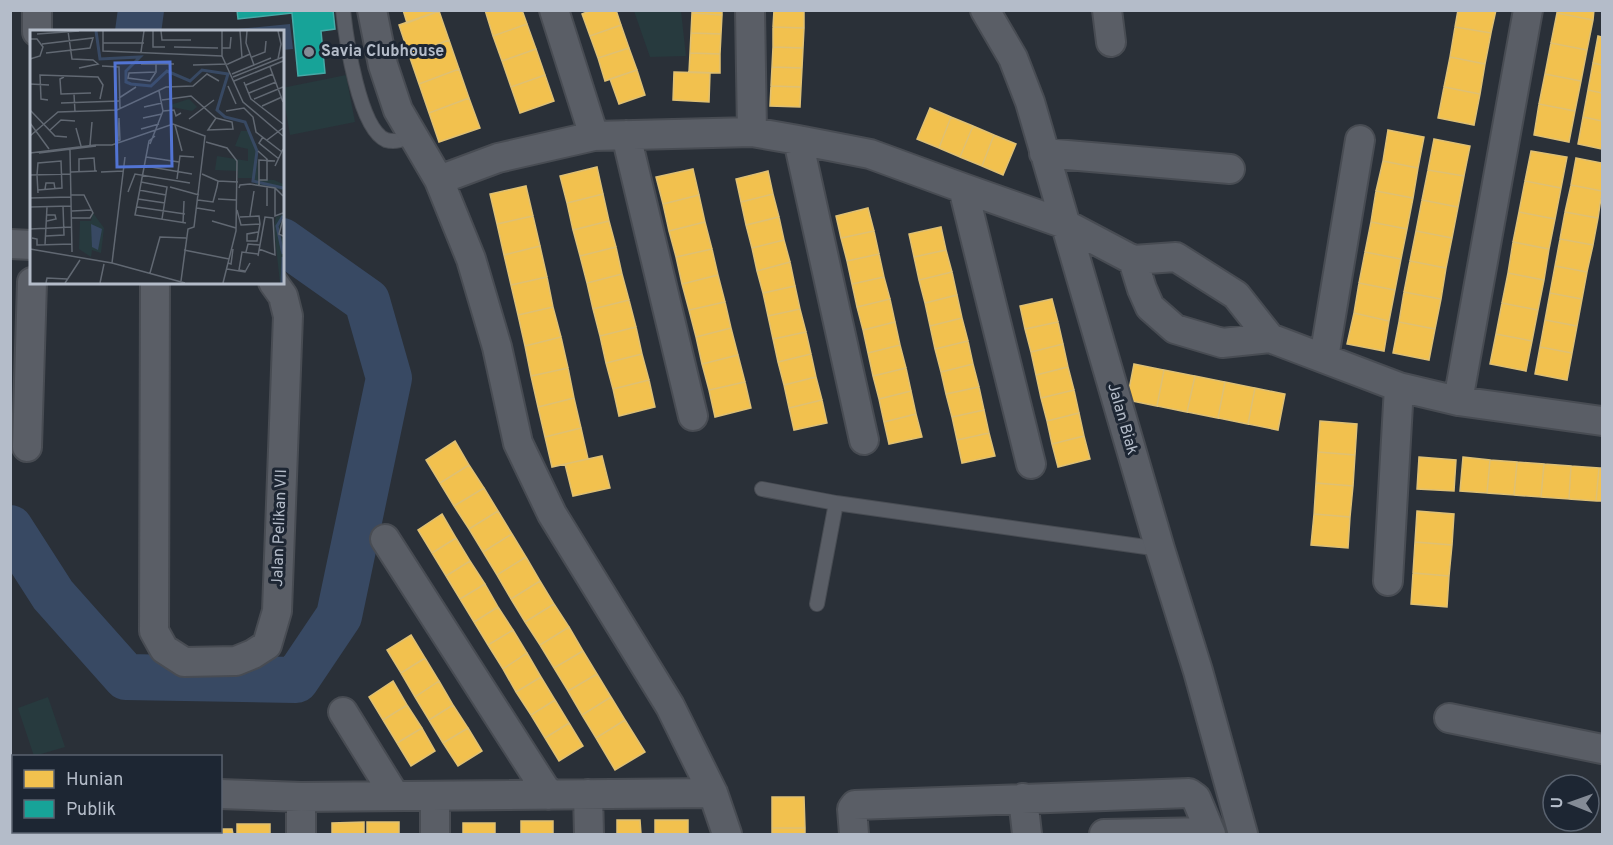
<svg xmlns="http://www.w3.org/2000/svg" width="1613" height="845" font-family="Overpass,sans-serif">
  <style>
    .green { fill: #273a3e }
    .water { fill: #384963 }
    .homes { fill: #f2c14e; stroke: #dfc073; stroke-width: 1.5 }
    .public { fill: #17a398; stroke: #46aaa7; stroke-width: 1.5 }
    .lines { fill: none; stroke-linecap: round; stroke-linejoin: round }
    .river { stroke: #384963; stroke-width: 46 }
    .service-casing { stroke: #484c53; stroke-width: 16 }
    .minor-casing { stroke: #484c53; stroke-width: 32 }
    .service { stroke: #5a5e66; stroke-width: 14 }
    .minor { stroke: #5a5e66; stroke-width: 28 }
    .poi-dot { fill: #848b96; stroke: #1d2633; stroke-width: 2 }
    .labels { text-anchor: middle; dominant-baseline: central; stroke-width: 6; stroke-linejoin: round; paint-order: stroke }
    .poi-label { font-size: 16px; font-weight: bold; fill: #b4bcc9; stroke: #1d2633; text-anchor: start }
    .street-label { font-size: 16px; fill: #b4bcc9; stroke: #1d2633 }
    .inset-river { fill: none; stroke: #384963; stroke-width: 3 }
    .inset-road { fill: none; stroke: #616872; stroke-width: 1.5 }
    .view { fill: #5274d3; fill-opacity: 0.15; stroke: #5274d3; stroke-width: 3 }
    .inset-edge { fill: none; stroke: #b4bcc9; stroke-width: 3 }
  </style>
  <rect width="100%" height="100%" fill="#2a3038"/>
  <!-- green -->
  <path class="green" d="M634 11H681L686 56 650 57Z
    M346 75 355 122 290 135 282 88Z
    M48 697 65 747 34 756 18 708Z"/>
  <!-- water -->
  <path class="water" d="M290 24 293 49 282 50V32L237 31V29Z"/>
  <!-- homes -->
  <path class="homes" d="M403 10H442L407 23Z
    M485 10H522L527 24 493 36Z
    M592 10H616L621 25 590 36 582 14Z
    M692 10H722V15L692 13Z
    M774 10H804V28L773 27Z
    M1458 10H1496L1491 33 1455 27Z
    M1557 10H1594L1593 20 1557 13Z
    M439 11 449 40 409 55 399 25Z
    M692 13 722 15 721 34 691 33Z
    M1557 13 1593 20 1587 50 1551 43Z
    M527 24 536 49 502 61 493 36Z
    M621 25 629 48 598 58 590 36Z
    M773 27 804 28 803 48 773 47Z
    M1455 27 1491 33 1485 64 1450 57Z
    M691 33 721 34 720 54 690 53Z
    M1598 36 1602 37V65L1593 63Z
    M449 40 459 69 419 84 409 55Z
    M1551 43 1587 50 1581 81 1545 74Z
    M773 47 803 48 802 68 772 67Z
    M629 48 637 70 605 81 598 58Z
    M536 49 545 75 511 87 502 61Z
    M690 53 720 54V73L689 72Z
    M1450 57 1485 64 1480 94 1444 87Z
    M1593 63 1602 65V93L1588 90Z
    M772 67 802 68 801 87 771 86Z
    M459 69 469 98 429 113 419 84Z
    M637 70 645 95 619 104 610 79Z
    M674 72 710 73 709 102 673 100Z
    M1545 74 1581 81 1575 111 1539 104Z
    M545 75 554 101 520 113 511 87Z
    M771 86 801 87 800 107 770 106Z
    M1444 87 1480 94 1474 125 1438 118Z
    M1588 90 1602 93V121L1583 117Z
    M469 98 480 128 439 142 429 113Z
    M1539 104 1575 111 1569 142 1534 135Z
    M930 108 951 117 939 148 917 139Z
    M951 117 973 126 960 157 939 148Z
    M1583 117 1602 121V149L1578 144Z
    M973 126 994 135 982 166 960 157Z
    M1388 130 1424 137 1418 168 1383 161Z
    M994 135 1016 144 1003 175 982 166Z
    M1434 139 1470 146 1464 176 1428 170Z
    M1531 151 1567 157 1561 188 1525 181Z
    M1576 158 1602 163V191L1571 185Z
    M1383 161 1418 168 1413 198 1376 191Z
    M597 167 603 194 567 203 560 176Z
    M693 169 699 195 663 204 656 177Z
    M1428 170 1464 176 1458 207 1422 200Z
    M768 171 773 194 741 202 736 179Z
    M1525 181 1561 188 1555 219 1519 212Z
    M1571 185 1602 191 1598 218 1565 212Z
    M526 186 533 216 497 224 490 194Z
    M1376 191 1413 198 1407 229 1371 222Z
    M603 194 609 221 573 230 567 203Z
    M773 194 779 217 746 225 741 202Z
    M699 195 705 222 669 231 663 204Z
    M1422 200 1458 207 1452 238 1416 231Z
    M868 208 874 231 841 238 836 216Z
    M1519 212 1555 219 1549 249 1513 242Z
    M1565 212 1598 218 1593 245 1560 239Z
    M533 216 540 246 504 255 497 224Z
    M779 217 784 240 752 248 746 225Z
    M609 221 616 247 580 256 573 230Z
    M705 222 712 249 676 257 669 231Z
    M1371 222 1407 229 1401 259 1365 252Z
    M941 227 946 250 914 257 909 234Z
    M874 231 879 254 847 261 841 238Z
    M1416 231 1452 238 1446 268 1410 261Z
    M1560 239 1593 245 1587 272 1555 266Z
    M784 240 790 262 757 271 752 248Z
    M1513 242 1549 249 1544 280 1508 273Z
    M540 246 547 277 511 285 504 255Z
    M616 247 622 274 587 283 580 256Z
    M712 249 718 275 682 284 676 257Z
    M946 250 952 272 919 280 914 257Z
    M1365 252 1401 259 1395 290 1359 283Z
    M879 254 884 277 852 284 847 261Z
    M1410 261 1446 268 1441 299 1404 292Z
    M790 262 795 286 763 293 757 271Z
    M1555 266 1587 272 1582 299 1550 293Z
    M952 272 957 295 925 303 919 280Z
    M1508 273 1544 280 1538 310 1502 303Z
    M622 274 629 300 593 309 587 283Z
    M718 275 725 302 689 310 682 284Z
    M547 277 553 307 518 315 511 285Z
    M884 277 890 299 857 307 852 284Z
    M1359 283 1395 290 1389 321 1354 313Z
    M795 286 800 309 768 316 763 293Z
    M1404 292 1441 299 1435 329 1399 322Z
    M1550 293 1582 299 1577 326 1545 320Z
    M957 295 962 318 930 326 925 303Z
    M890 299 895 322 863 330 857 307Z
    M1052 299 1058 322 1025 329 1020 306Z
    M629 300 636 327 600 336 593 309Z
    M725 302 731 328 696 337 689 310Z
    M1502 303 1538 310 1532 341 1496 334Z
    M553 307 561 337 525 346 518 315Z
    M800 309 806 332 773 339 768 316Z
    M1354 313 1389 321 1384 351 1347 344Z
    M962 318 968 341 935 349 930 326Z
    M1545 320 1577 326 1572 353 1540 347Z
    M895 322 900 345 868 353 863 330Z
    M1058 322 1063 344 1031 352 1025 329Z
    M1399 322 1435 329 1429 360 1393 353Z
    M636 327 642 354 606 363 600 336Z
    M731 328 738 355 702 364 696 337Z
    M806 332 811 354 778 362 773 339Z
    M1496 334 1532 341 1526 371 1490 364Z
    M561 337 568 368 531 376 525 346Z
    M968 341 973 364 941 372 935 349Z
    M1063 344 1068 367 1036 375 1031 352Z
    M900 345 906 368 873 376 868 353Z
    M1540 347 1572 353 1567 380 1535 374Z
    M642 354 649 380 613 389 606 363Z
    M811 354 816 377 784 385 778 362Z
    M738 355 745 382 709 390 702 364Z
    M973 364 979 387 946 394 941 372Z
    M1134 364 1164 370 1157 406 1127 400Z
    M1068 367 1074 390 1041 398 1036 375Z
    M568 368 574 398 538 407 531 376Z
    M906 368 911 391 879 399 873 376Z
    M1164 370 1195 376 1187 412 1157 406Z
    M1195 376 1225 382 1218 418 1187 412Z
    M816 377 822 400 789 408 784 385Z
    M649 380 655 407 619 416 613 389Z
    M745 382 751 408 715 417 709 390Z
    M1225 382 1255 388 1248 424 1218 418Z
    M979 387 984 410 952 417 946 394Z
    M1255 388 1285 394 1278 430 1248 424Z
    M1074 390 1079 413 1047 421 1041 398Z
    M911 391 916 414 884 422 879 399Z
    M574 398 581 428 545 437 538 407Z
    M822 400 827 423 794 430 789 408Z
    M984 410 989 433 957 440 952 417Z
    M1079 413 1084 436 1052 444 1047 421Z
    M916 414 922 437 889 444 884 422Z
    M1320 421 1357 424 1355 455 1318 452Z
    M581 428 588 459 552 467 545 437Z
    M989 433 995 456 962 463 957 440Z
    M1084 436 1090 459 1058 467 1052 444Z
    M455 441 469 465 440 483 426 460Z
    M1318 452 1355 455 1353 486 1316 483Z
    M602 456 610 488 573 496 565 464Z
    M1419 457 1456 460 1454 491 1417 489Z
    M1463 457 1490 460 1487 493 1460 491Z
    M1490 460 1517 462 1514 495 1487 493Z
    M1517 462 1544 464 1541 497 1514 495Z
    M1544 464 1571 466 1569 499 1541 497Z
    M469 465 484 488 454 506 440 483Z
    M1571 466 1599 468 1596 501 1569 499Z
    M1599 468H1602V501H1596Z
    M1316 483 1353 486 1350 517 1314 514Z
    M484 488 498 511 469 529 454 506Z
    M498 511 512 534 483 552 469 529Z
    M1417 511 1454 514 1452 545 1415 542Z
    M442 514 456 538 432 553 418 530Z
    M1314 514 1350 517 1348 548 1311 545Z
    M512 534 526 557 497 575 483 552Z
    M456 538 470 561 446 576 432 553Z
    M1415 542 1452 545 1449 576 1413 573Z
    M526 557 540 581 511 599 497 575Z
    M470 561 485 584 460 599 446 576Z
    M1413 573 1449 576 1447 607 1411 604Z
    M540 581 554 604 525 622 511 599Z
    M485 584 498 607 474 622 460 599Z
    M554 604 569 627 540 645 525 622Z
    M498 607 513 630 488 645 474 622Z
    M569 627 583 651 554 668 540 645Z
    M513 630 527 653 503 669 488 645Z
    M411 635 425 658 401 673 387 650Z
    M583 651 597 674 568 691 554 668Z
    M527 653 541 677 516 692 503 669Z
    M425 658 439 681 415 697 401 673Z
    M597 674 611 697 582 715 568 691Z
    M541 677 555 700 531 715 516 692Z
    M393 681 407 705 383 720 369 697Z
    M439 681 453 705 429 720 415 697Z
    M611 697 625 720 596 738 582 715Z
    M555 700 569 723 545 738 531 715Z
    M407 705 422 728 397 743 383 720Z
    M453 705 468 728 443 743 429 720Z
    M625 720 645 752 615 770 596 738Z
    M569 723 583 746 559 761 545 738Z
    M422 728 435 751 411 766 397 743Z
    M468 728 482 751 458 766 443 743Z
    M772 797H804L805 828H772Z
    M617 820H640L641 834H617Z
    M655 820H688V834H655Z
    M521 821H553V834H521Z
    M364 822V834H332V823Z
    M367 822H399V834H367Z
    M463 823H495V834H463Z
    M237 824H270V834H237Z
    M772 828H805V834H772Z
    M220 829H232L233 834H200V832H220Z
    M71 832H103V834H71Z
    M109 832H142V834H109Z"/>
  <!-- public -->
  <path class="public" d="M237 10H333L335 29 321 31 325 73 298 76 292 13 238 19Z"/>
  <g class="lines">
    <!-- river -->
    <path class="river" d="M138 32 141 10
      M10 528 53 595 126 677 296 680 339 616 389 378 367 301 282 241"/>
    <!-- service casing -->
    <g class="service-casing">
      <path id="service" d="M343 10C346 38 359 129 386 140 396 143 404 139 413 135
        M762 489 836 503 1160 549
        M817 604 836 503"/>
    </g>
    <!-- minor casing -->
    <g class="minor-casing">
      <path id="minor" d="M372 10 383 65 398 110 439 180 471 259 497 347 518 443 552 514 670 706 713 793 727 834
        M554 10 594 136
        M750 10 752 132
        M985 10 1013 58 1030 102 1160 549 1198 671 1243 834
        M1107 10 1111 42
        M37 32V10
        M626 135 693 416
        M798 140 864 440
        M1044 153 1230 169
        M439 180 498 158 594 136 752 132 798 140 870 154 963 188 1065 224 1133 260 1176 257 1236 295 1270 338
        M963 188 1031 464
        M10 244 32 245
        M1133 260 1142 289 1150 307 1175 329 1222 343 1270 338 1399 387 1458 401 1602 421
        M155 282 154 631 164 649 184 662 236 661 253 654 267 645 277 611 288 316 283 296 273 282
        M1324 358 1360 140
        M1458 401 1528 10
        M27 447 32 282
        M385 539 549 795
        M1388 581 1399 387
        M343 712 395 796
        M1449 718 1602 749
        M220 794 301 797 713 793
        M588 794 589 834
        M435 796V834
        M1023 798 1027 834
        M47 832V834
        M177 832V834
        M301 834V797
        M854 834 852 809 855 805 1189 793 1196 798 1211 834
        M1104 834 1210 832"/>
    </g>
    <!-- service -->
    <use href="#service" class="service"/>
    <!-- minor -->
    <use href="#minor" class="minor"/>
  </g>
  <!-- markers -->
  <circle class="poi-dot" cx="309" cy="52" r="6"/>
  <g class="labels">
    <!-- poi labels -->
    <g class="poi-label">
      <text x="321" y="52">Savia Clubhouse</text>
    </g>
    <!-- street labels -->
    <g class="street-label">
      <text transform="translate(1122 419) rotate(74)">Jalan Biak</text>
      <text transform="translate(280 528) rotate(-88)">Jalan Pelikan VII</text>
    </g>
  </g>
  <!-- overview -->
  <g transform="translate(30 30)">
    <rect width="254" height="254" fill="#2a3038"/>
    <path d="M159 69 167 77 162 81 137 76ZM211 101H218L227 116 228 149 244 150 253 154V160L226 155 222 148H208V141L185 140 187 126 218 131V119L205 116ZM63 183 74 198 71 223 62 220 61 227 49 219 50 191H61ZM253 184 249 201 253 210V253H250L244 198 246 187Z" fill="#273a3e"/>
    <path d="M61 194 72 199 68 220 62 217Z" fill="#384963"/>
    <path class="inset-river" d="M66 1 70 29 110 27 96 41V52L101 54 121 56 137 41 160 51 172 40 198 44 187 80 195 87 215 92 227 121 223 151 253 158M253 186 247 196 253 224M252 253 253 227"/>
    <path class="inset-road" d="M38 1 42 29 63 30 68 34 49 38M73 1V21L192 26M123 1V17H135M131 1 132 10H161M210 1 212 28M217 1 216 13 224 35M248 1 251 14 248 29M7 4 49 1M0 9H7L13 17 10 26 0 29M73 13H114M12 14 63 8 60 18 16 23M144 17 188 18M192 18H200L201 7M111 22 114 1M192 26 213 72 253 106M192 26V1M222 27 235 22 236 11M111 34H144M126 34V42L99 43 98 48 120 51 126 42M163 35 198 34 220 24M72 36 89 37 90 79M240 37 253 72M202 44 241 28M34 47 30 49 31 64 61 63M203 47 253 27M204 51 253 31M214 52 221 69 253 94M0 54 19 55M216 55 243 44M198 56 206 74M219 63 246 52M44 64 45 82M89 68 106 57M224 69 253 57M18 70 11 69 10 45 68 47 73 55 70 69M132 70 161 66 186 88 202 92 203 99 178 100 186 88M31 73 89 71M232 76 252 67M114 77 132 73M0 80 25 106 37 107M133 81 144 80 146 86 151 83M196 81 214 78 223 87 226 102 252 122M113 88 132 84M159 89 184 70M0 93 19 119M145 95 152 121M46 98 51 116M111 99 129 94M20 100 31 90 45 91M0 106 28 82 87 80 136 57 163 56 177 44 189 51M125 106 119 111 105 185 156 193M233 107 229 113 249 129M237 110 253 98M87 111H88L90 110 89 88 88 111M176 112 197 118 207 131 206 201 193 253M120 114 133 81 129 61M60 115 62 92M65 115H82L143 94 175 106 164 197 158 199 151 251M40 120 42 222M228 121 237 129V150H229M0 123 65 115M9 123 66 116M116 127 149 132M115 136 162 144M245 136 253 119M49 141V129L64 128 65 141M41 142 67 141M71 142 93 141M0 145 41 144M147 149 150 126 164 127M188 151 208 152M111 152 137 157 132 189M140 157 169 165M229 157V130L245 131M209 158 210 155 220 154 245 158 253 166M245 158V186L253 183M15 159 16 153H24L25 159M8 160 32 158 31 131 8 133 7 145 8 163M109 160 136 165M98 162 105 144 160 153M41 165H54L63 183 60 188H42M0 168 41 167M108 169 135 173M188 169 206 170M168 170 183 172 187 157 188 151 172 144M237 176V157M0 177 41 176M107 177 155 184M167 178 185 181M207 180 211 195 230 194M42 181 62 180M220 186 224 161M210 187 229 186 230 194 227 211H217V204L228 202M253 189 249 204 253 206M17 191 26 189 25 185H17M182 191 206 198M153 193 154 171M0 199 42 197M0 200V219M16 206 34 205 33 176M2 208 7 209V215L42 214M15 215 17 177M0 219 82 233 155 253M154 220 199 229M216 222 218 214 230 215M228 226 230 215 235 187 243 188 245 225 229 219M82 233 95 127M198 233 201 234 203 219M197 239 215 242 220 233M215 241 209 240 212 222 228 224M120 243 130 207 156 208M16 253 17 248 37 249M35 253 50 230M70 253 74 234"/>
    <path class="view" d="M140 32 142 136 87 137 85 33Z"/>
    <rect width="254" height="254" class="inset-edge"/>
  </g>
  <!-- border -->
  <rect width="1613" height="845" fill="none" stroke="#b4bcc9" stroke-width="24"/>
  <!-- legend -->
  <rect x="12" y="755" width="210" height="78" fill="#1d2633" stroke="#59626f" stroke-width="1.5"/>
  <rect x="24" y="770" width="30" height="18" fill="#f2c14e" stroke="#59626f" stroke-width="1.5"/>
  <text x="66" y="785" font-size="18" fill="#b4bcc9">Hunian</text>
  <rect x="24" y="800" width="30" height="18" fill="#17a398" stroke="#59626f" stroke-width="1.5"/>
  <text x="66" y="815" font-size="18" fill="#b4bcc9">Publik</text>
  <!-- north arrow -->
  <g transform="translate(1571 803) rotate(271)"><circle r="28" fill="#1d2633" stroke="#59626f" stroke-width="1.5"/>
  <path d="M0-4.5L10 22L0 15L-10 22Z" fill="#848b96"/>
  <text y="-9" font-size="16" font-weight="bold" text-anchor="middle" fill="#b4bcc9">U</text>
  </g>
</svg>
